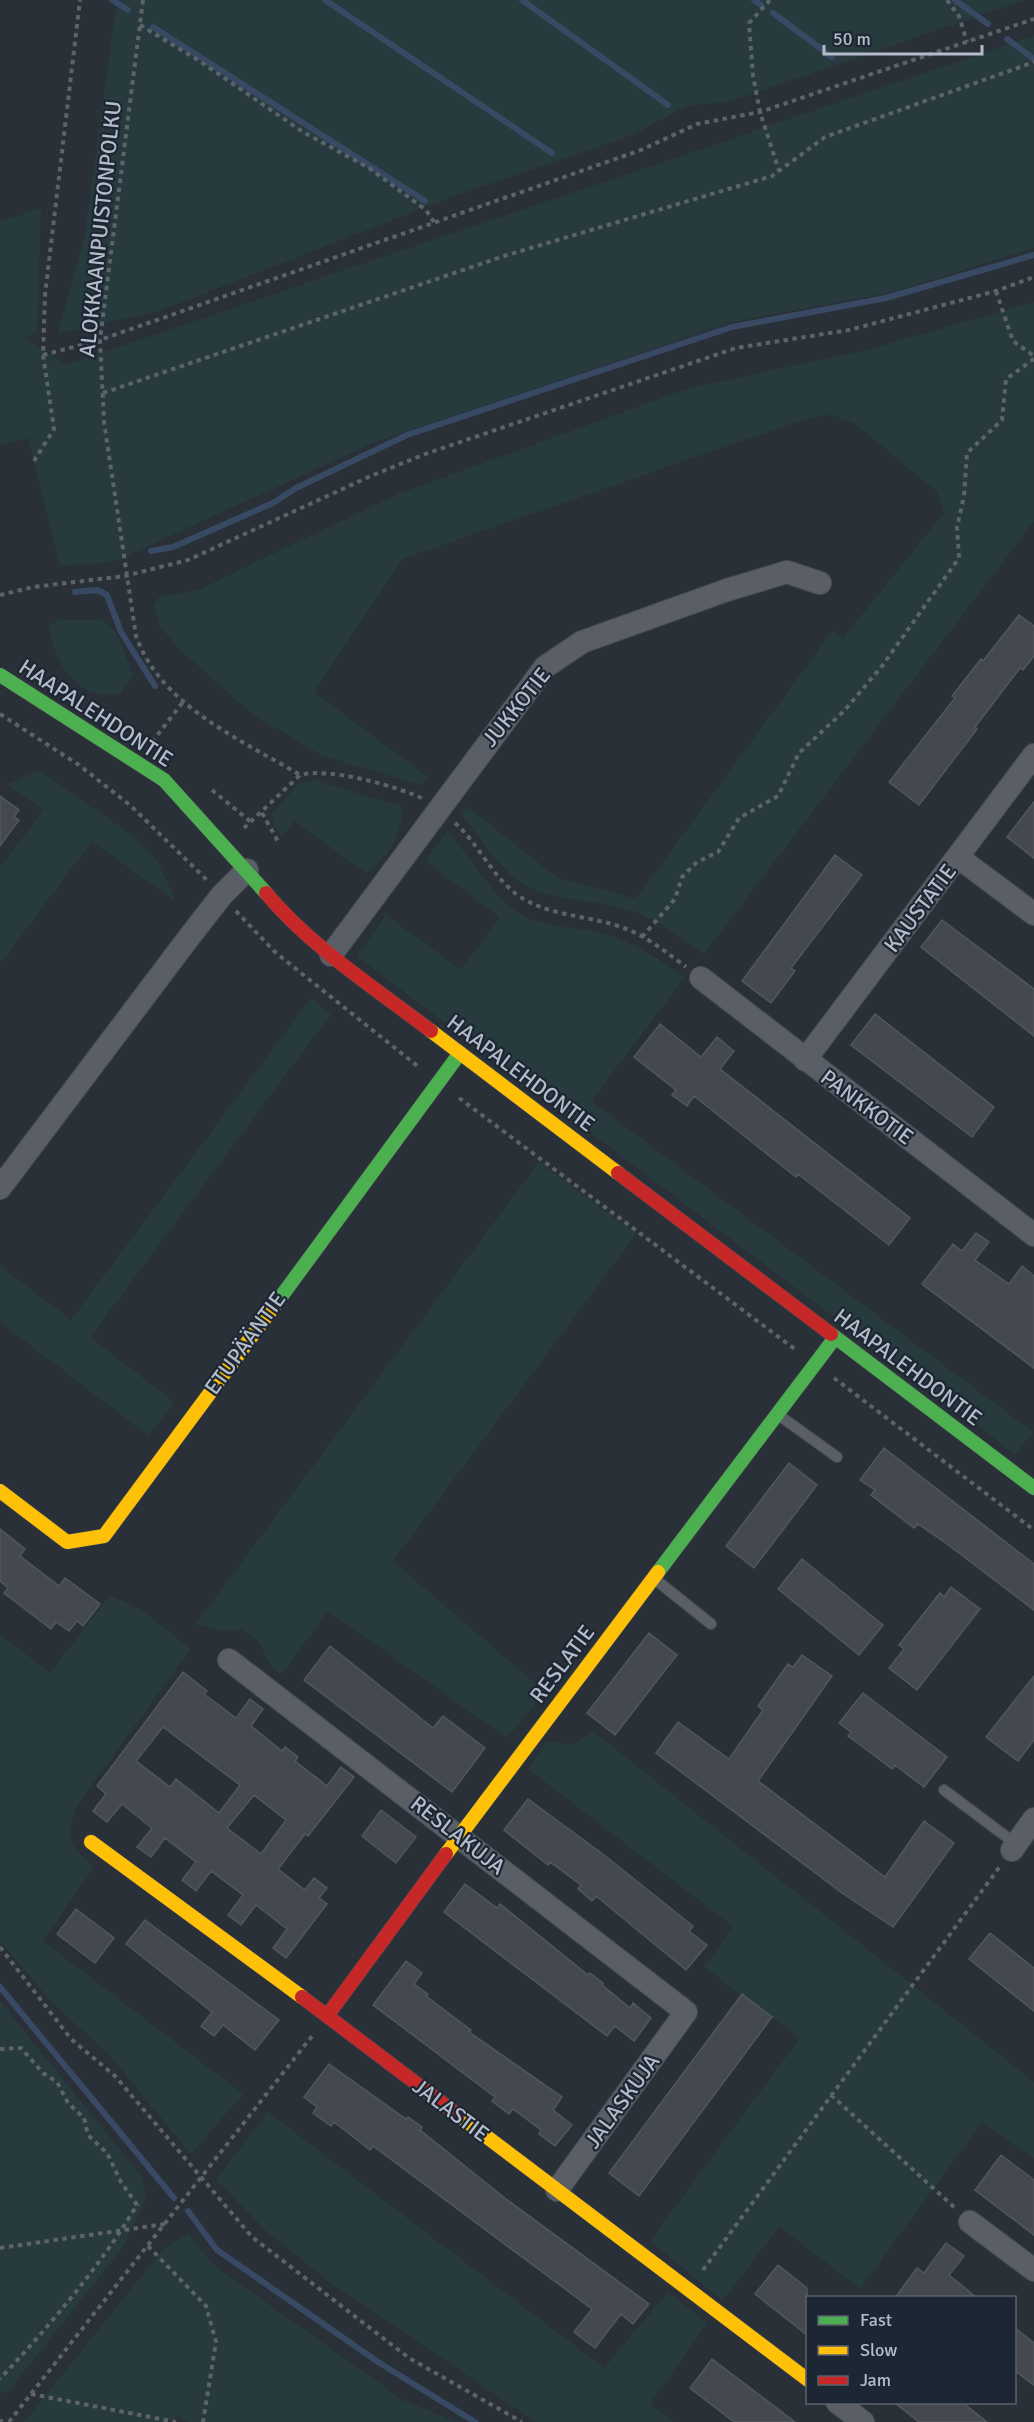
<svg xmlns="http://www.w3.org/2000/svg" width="1034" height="2422" font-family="Signika,sans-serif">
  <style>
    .green { fill: #273a3e }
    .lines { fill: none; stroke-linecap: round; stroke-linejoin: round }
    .stream { stroke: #384963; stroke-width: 6 }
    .building { fill: #444950; stroke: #52575f; stroke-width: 1.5; fill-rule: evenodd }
    .lane-casing { stroke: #484c53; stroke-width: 12 }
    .street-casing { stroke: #484c53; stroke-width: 24 }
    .fast-casing { stroke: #484c53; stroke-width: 15 }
    .slow-casing { stroke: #484c53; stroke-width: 15 }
    .jam-casing { stroke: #484c53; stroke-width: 15 }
    .path { stroke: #5d636a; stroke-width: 4; stroke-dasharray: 4.5 4.5; stroke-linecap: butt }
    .lane { stroke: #5a5e66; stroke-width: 10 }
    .street { stroke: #5a5e66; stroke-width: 22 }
    .fast { stroke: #4caf50; stroke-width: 14 }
    .slow { stroke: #ffc107; stroke-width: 14 }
    .jam { stroke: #c62828; stroke-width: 14 }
    .labels { text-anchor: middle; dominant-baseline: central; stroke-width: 4.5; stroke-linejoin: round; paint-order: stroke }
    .street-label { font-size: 22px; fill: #b4bcc9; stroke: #1d2633 }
  </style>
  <rect width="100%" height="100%" fill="#2a3038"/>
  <!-- green -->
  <path class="green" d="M117 0H1025L728 102 686 106 635 134 449 198 157 312 58 333 85 235Z
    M1034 36V248L889 293 733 322 375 442 113 562 60 566 28 438 0 445V222L41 208 37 332 24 338 65 365Z
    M1034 302V521L704 954C680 936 657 919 629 910 594 898 554 903 522 883 497 868 479 836 462 814L466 806 558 878 636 899 833 630 843 638 944 513 937 492 853 422 831 415 808 418 402 559 314 692 428 777 420 785 321 755 251 713 176 646 160 626 153 606 159 597 198 590 398 494 687 389 870 349Z
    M59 620H102L115 630 133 674 120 694C112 694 99 695 92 692 63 680 54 654 49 627Z
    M38 771 134 836 158 862 176 902 92 841 0 964V867L44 810 7 784Z
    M314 780 403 807C398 843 392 849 367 874L295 821 282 838 275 827 272 814 298 784Z
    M447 831C472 857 493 900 524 916 549 929 579 926 605 934 635 942 659 960 685 977L591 1101 1033 1432 1015 1454 357 956 386 915 461 970 500 917 425 861Z
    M311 998 331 1014 90 1337 174 1402 149 1436 0 1322V1266L71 1320Z
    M539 1162 636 1234 393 1561 545 1692 507 1738 328 1611 280 1676 270 1665 260 1643 243 1629 219 1631 196 1624Z
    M110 1595 141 1610 191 1649 77 1805C66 1838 67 1845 94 1867L43 1941 243 2094 191 2154 106 2051 55 2006 0 1941V1634L50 1673Z
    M593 1731 1034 2082V2159L982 2122 860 2289 779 2226 723 2301 650 2241 800 2038 704 1967 734 1927 528 1769 546 1742 573 1744Z
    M0 2001 142 2177 146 2198 122 2249 8 2392 0 2393Z
    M268 2112 604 2368 668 2292 707 2323 650 2404 673 2422H536L332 2284 265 2230 216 2179Z
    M189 2233 211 2263 403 2400 456 2422H188L178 2416 165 2422H24L163 2250Z"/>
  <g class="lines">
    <!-- stream -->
    <path class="stream" d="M112 0 128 10
      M325 0 552 153
      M522 0 668 105
      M754 0 761 5
      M955 0 988 24
      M773 13 832 57
      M153 27 425 201
      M1007 39 1034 59
      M151 551 173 547 273 503 296 488 407 435 732 327 886 298 1034 255
      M75 592 97 590 107 595 121 632 155 686
      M0 1987 174 2198
      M188 2211 217 2250 378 2362 475 2422"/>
  </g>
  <!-- building -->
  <path class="building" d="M1019 615 1034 626V656L1023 670 1020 668 975 727 977 729 919 805 889 782 955 698 952 696 981 659 983 661Z
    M0 796 19 810 14 817 19 820 0 846Z
    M1034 802V858L1007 837Z
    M835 855 862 875 791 968 795 971 771 1003 742 981Z
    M942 920 1034 989V1036L921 947Z
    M875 1014 994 1107 972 1137 851 1045Z
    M660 1024 701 1057 717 1037 734 1051 720 1069 910 1218 889 1245 798 1174 796 1177 694 1096 687 1106 672 1095 676 1090 634 1057Z
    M976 1233 989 1242 975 1260 1009 1284 1022 1266 1034 1276V1368L922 1284 953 1244 962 1251Z
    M884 1448 1034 1564V1610L947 1544 918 1524 914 1528 871 1495 875 1490 860 1480Z
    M789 1463 817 1485 754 1568 726 1546Z
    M0 1529 25 1549 20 1556 59 1586 65 1578 100 1604 83 1626 77 1621 69 1631 56 1622 51 1629 4 1593 8 1588 0 1581Z
    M802 1559 883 1625 859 1655 778 1589Z
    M951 1587 980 1609 917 1690 889 1668 904 1649 899 1645 940 1593 944 1597Z
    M649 1633 677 1655 615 1735 587 1713Z
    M330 1646 433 1728 443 1716 485 1748 452 1792 304 1680Z
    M802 1655 832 1676 758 1781 885 1877 924 1821 954 1843 893 1927 842 1893 656 1753 678 1722 729 1759 763 1710 758 1706 788 1664 793 1667Z
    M183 1672 207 1691 204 1694 236 1718 250 1699 263 1709 251 1726 282 1751 285 1747 298 1757 295 1761 327 1786 341 1767 354 1777 308 1836 305 1834 278 1869 305 1890 314 1878 327 1888 319 1898 327 1904 286 1958 273 1948 287 1929 256 1905 241 1925 228 1915 243 1895 211 1871 196 1891 182 1880 196 1862 165 1838 151 1857 137 1847 152 1828 122 1804 107 1822 93 1811 106 1794 97 1786ZM163 1727 240 1785 219 1813 176 1779 170 1787 136 1761ZM254 1795 286 1820 261 1854 227 1828Z
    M1034 1676V1740L1018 1761 986 1737Z
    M863 1693 947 1757 924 1787 895 1765 892 1769 867 1750 848 1736 851 1732 839 1723Z
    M528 1799 604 1855 693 1926 689 1931 707 1945 686 1970 596 1896 592 1901 578 1889 581 1885 550 1862 548 1865 504 1830Z
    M381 1810 416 1837 396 1863 362 1836Z
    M465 1884 497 1908 500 1904 588 1975 590 1973 603 1983 602 1985 630 2008 633 2003 651 2018 634 2041 615 2026 607 2036 444 1912Z
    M76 1909 114 1938 95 1963 57 1934Z
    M145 1920 279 2020 255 2050 223 2025 214 2036 201 2026 212 2012 126 1944Z
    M990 1933 1034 1968V2011L969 1959Z
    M406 1961 422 1973 414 1984 428 1994 426 1996 471 2030 469 2032 562 2097 553 2110 572 2125 555 2146 539 2134 541 2130 513 2109 509 2114 492 2101 495 2097 373 2005Z
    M742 1994 772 2017 639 2196 609 2173Z
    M329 2064 406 2119 408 2117 422 2127 420 2130 506 2199 649 2304 633 2324 621 2314 595 2348 574 2332 592 2309 373 2146 370 2150 334 2122 331 2126 313 2113 317 2107 304 2097Z
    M1001 2155 1034 2180V2235L975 2190Z
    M946 2243 964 2256 949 2275 977 2298H895L917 2268 924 2273Z
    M778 2265 807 2288V2335L755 2294Z
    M1014 2327 1034 2343V2385L1014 2370Z
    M712 2359 753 2390 795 2422H734L690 2388Z
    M895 2403H963L987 2422H919Z"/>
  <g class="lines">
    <!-- lane casing -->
    <g class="lane-casing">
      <path id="lane" d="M780 1416 837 1457
        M656 1580 711 1624
        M944 1790 1016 1844"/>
    </g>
    <!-- street casing -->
    <g class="street-casing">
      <path id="street" d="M959 858 1034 914
        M331 955 545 667 582 642 727 590 787 572 820 583
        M701 978 1034 1235
        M805 1060 1034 755
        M0 1188 190 936 222 895 247 870
        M229 1660 686 2012 557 2190
        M1012 1850 1034 1819
        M970 2222 1034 2270
        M837 2402 863 2422"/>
    </g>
    <!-- fast casing -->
    <g class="fast-casing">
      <path id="fast" d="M0 675 164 780 266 893
        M272 1309 460 1053
        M831 1334 1034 1488
        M658 1572 834 1339"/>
    </g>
    <!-- slow casing -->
    <g class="slow-casing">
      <path id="slow" d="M431 1031 618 1173
        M0 1491 67 1542 104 1536 272 1309
        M91 1842 302 1997
        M446 1854 658 1572
        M458 2115 808 2380"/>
    </g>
    <!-- jam casing -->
    <g class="jam-casing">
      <path id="jam" d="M266 893C312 948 375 988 431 1031
        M618 1173 831 1334
        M302 1997 458 2115
        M327 2016 446 1854"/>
    </g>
    <!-- path -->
    <path class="path" d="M143 0 100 340 104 422 136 636C161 706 240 739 300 775
      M770 0 749 23 753 76 760 112 779 171
      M947 0 959 16 967 42
      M140 25 198 60 303 132 369 168 426 210 434 222
      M996 291 1013 341 1034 356
      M43 355 100 340 641 150 697 124 760 112 1034 19
      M103 393 504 256 772 176 825 137 1034 62
      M34 461 54 429 43 355 45 295 80 0
      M0 595 33 587 125 576 188 560 373 475 428 453 736 348 849 330 996 291 1034 277
      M0 714 79 765 131 806 209 882
      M152 742 183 702
      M212 790 251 822
      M262 813 279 843
      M455 823C479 844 492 877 519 896 550 917 589 915 624 928 646 936 666 952 686 967
      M244 828 300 775C329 767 396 786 424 799
      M236 911 276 953 420 1068
      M642 937 675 899 682 877 697 862 718 852 739 818 778 796 799 753 844 711 882 666 959 558 957 527 964 496 967 453 1002 420 1006 379 1034 359
      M459 1098 796 1350
      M834 1378 1034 1530
      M0 1947 71 2039 115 2076 252 2237 409 2358 522 2422
      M0 2049 21 2048 43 2073 57 2082 68 2103 84 2118 88 2135 107 2153 121 2182 137 2205C99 2268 50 2325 0 2379
      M831 2095 955 2208
      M148 2246 206 2306 216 2342 203 2422
      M0 2248 165 2224
      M703 2270 1001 1865
      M31 2394 176 2422
      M0 2420 2 2422
      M9 2422 312 2036"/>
    <!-- lane -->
    <use href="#lane" class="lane"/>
    <!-- street -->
    <use href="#street" class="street"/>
    <!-- fast -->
    <use href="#fast" class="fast"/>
    <!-- slow -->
    <use href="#slow" class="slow"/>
    <!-- jam -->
    <use href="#jam" class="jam"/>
  </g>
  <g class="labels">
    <!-- street labels -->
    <g class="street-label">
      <text transform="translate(100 229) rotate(-84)">ALOKKAANPUISTONPOLKU</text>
      <text transform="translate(516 707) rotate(-51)">JUKKOTIE</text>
      <text transform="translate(96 713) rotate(33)">HAAPALEHDONTIE</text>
      <text transform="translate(920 908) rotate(-53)">KAUSTATIE</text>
      <text transform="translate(521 1073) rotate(37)">HAAPALEHDONTIE</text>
      <text transform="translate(867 1107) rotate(37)">PANKKOTIE</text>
      <text transform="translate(245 1343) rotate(-54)">ETUPÄÄNTIE</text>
      <text transform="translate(908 1367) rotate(37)">HAAPALEHDONTIE</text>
      <text transform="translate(562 1664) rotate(-53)">RESLATIE</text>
      <text transform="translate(458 1835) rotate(38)">RESLAKUJA</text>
      <text transform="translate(622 2101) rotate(-54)">JALASKUJA</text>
      <text transform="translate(451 2110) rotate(37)">JALASTIE</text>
    </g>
  </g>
  <!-- legend -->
  <rect x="806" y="2296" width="210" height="108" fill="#1d2633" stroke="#59626f" stroke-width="1.5"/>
  <rect x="818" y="2316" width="30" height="9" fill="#4caf50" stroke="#59626f" stroke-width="1.5"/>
  <text x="860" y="2326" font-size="18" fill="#b4bcc9">Fast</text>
  <rect x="818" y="2346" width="30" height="9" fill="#ffc107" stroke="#59626f" stroke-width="1.5"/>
  <text x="860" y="2356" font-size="18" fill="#b4bcc9">Slow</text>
  <rect x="818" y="2376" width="30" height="9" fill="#c62828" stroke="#59626f" stroke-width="1.5"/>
  <text x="860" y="2386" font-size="18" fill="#b4bcc9">Jam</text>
  <!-- scale -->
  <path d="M824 45v9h158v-9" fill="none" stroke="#b4bcc9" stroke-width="3"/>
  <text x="833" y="45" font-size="18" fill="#b4bcc9" stroke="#1d2633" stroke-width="4.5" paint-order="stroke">50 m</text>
</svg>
